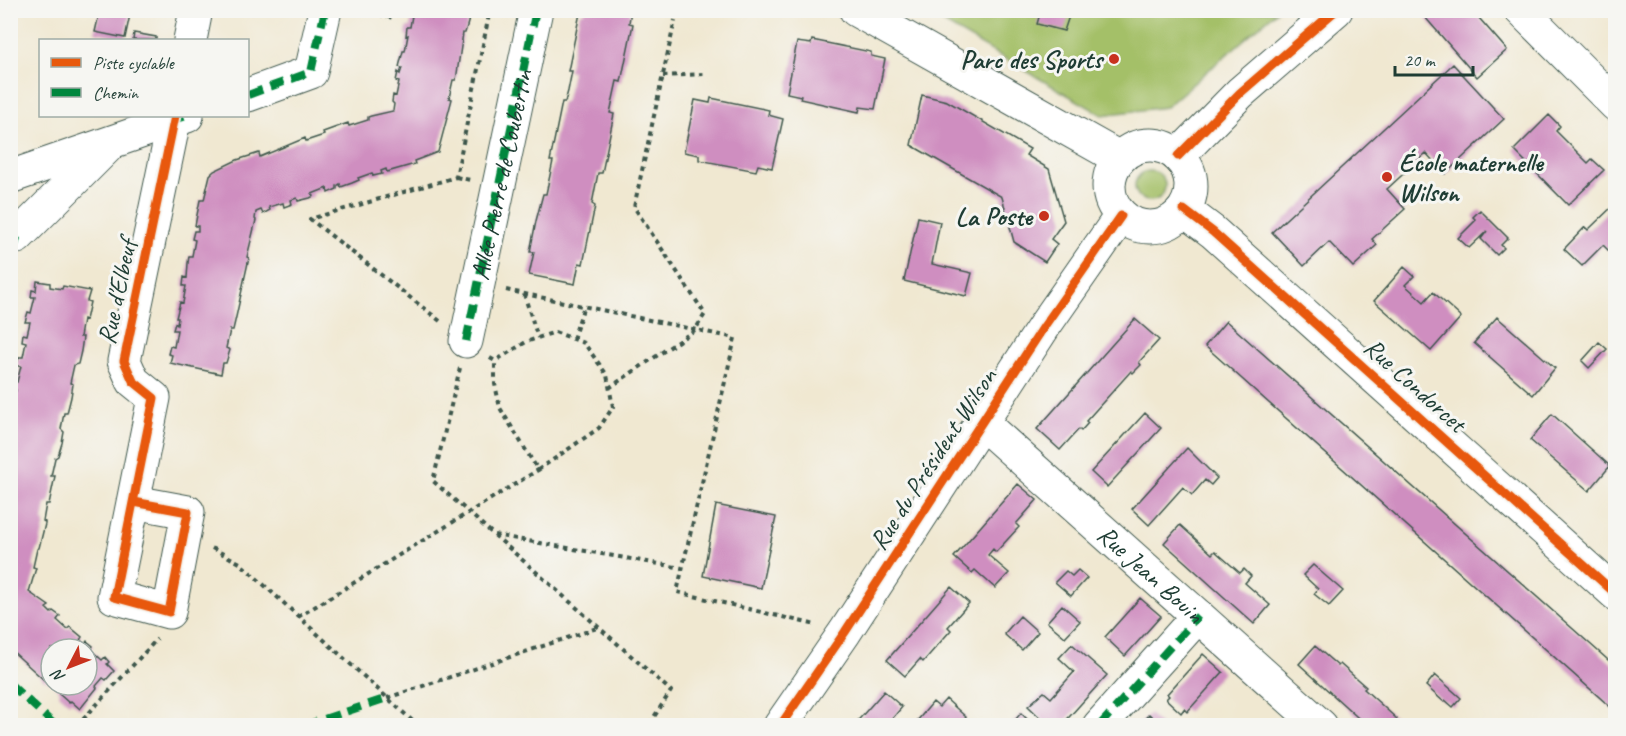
<svg xmlns="http://www.w3.org/2000/svg" width="1626" height="736" font-family="Caveat,sans-serif">
  <style>
    .green { fill: #a4c067; stroke: #627e4e; stroke-width: 1.5 }
    .building { fill: #cf8ec0 }
    .lines { fill: none; stroke-linecap: round; stroke-linejoin: round }
    .minor-casing { stroke: #3e574c; stroke-width: 35 }
    .path { stroke: #3e574c; stroke-width: 4; stroke-dasharray: 4.5 4.5; stroke-linecap: butt }
    .minor { stroke: #fff; stroke-width: 33 }
    .quiet { stroke: #00873e; stroke-width: 8; stroke-dasharray: 15 8; stroke-linecap: butt }
    .cycleway-casing { stroke: #f6f6f2; stroke-width: 13 }
    .cycleway { stroke: #e8590c; stroke-width: 9 }
    .poi-dot { fill: #c8321e; stroke: #f6f6f2; stroke-width: 2 }
    .labels { text-anchor: middle; dominant-baseline: central; stroke-width: 6; stroke-linejoin: round; paint-order: stroke }
    .poi-label { font-size: 26px; font-weight: bold; fill: #1f3d34; stroke: #f6f6f2; text-anchor: end }
    .street-label { font-size: 26px; fill: #1f3d34; stroke: #f6f6f2 }
  </style>
  <rect width="100%" height="100%" fill="#f6f6f2"/>
  <filter id="ink" filterUnits="userSpaceOnUse"><feTurbulence type="fractalNoise" baseFrequency=".0167" numOctaves="2"/><feDisplacementMap in="SourceGraphic" scale="12" xChannelSelector="R" yChannelSelector="G"/><feConvolveMatrix kernelMatrix="1 2 1 2 8 2 1 2 1" color-interpolation-filters="sRGB"/></filter>
  <filter id="wash" filterUnits="userSpaceOnUse"><feTurbulence type="fractalNoise" baseFrequency=".008" numOctaves="4" result="noise"/><feDisplacementMap in="SourceGraphic" scale="24" xChannelSelector="R" yChannelSelector="G"/><feGaussianBlur stdDeviation="1.35" result="paint"/><feColorMatrix in="noise" values="0 0 0 0 0 0 0 0 0 0 0 0 0 0 0 0 0 1.4 0 .05"/><feComposite in="paint" operator="in"/></filter>
  <g filter="url(#wash)">
    <rect width="100%" height="100%" fill="#f0e8d1"/>
    <!-- green -->
    <path class="green" d="M923 11H1277L1166 107 1102 115Z
      M1135 186a15 15 0 1 1 30 0a15 15 0 1 1-30 0Z"/>
    <g id="blocks">
      <!-- building -->
      <path class="building" d="M100 10H131L125 38 95 32Z
        M413 10H467L465 18 469 19 465 33H463L456 80H453L449 98 452 99 438 152 414 161 415 164 387 172 386 169 381 171 382 174 373 176 372 173 358 178 359 180 352 183 341 187 340 184 337 186V189L328 193 327 188 312 194 314 196 310 198 298 201 297 198 291 200 292 204 284 207 283 203 269 207 270 210 263 214 261 210 256 212 255 219 256 220 247 257 249 258 236 317 233 330H230L226 348 230 350 226 363H223L221 374 170 363 172 355 168 354 170 346 174 347 177 330H173L175 323 177 325 178 318H176L180 302 183 303 186 286H183L184 277 187 278 188 263 189 256H192L195 240 192 239 194 231H198V226H195L197 215 200 200H204L210 175 214 171 237 160 259 153 260 157 305 138 306 141 324 135 323 132 348 123 349 126 368 120V117L371 116 393 111 394 104 392 102 393 95 396 96 399 82 396 81 398 72 400 74 402 68 399 67 403 51H405L408 35 406 36 407 27H410Z
        M584 10H631L629 23 633 24 621 82 617 81 610 113 614 114 602 173H598L592 204 595 206 583 264 579 263 575 284 529 275 534 252H530L536 221 543 194H546L553 161H550L562 102H565L568 91 572 71H568L580 13H584Z
        M1041 10H1071L1064 31 1037 24Z
        M1430 10H1472L1507 50 1477 77 1424 16Z
        M134 33 156 37V40H133Z
        M812 40 871 52V56L885 59 875 109 860 107 859 112 800 99 801 96 787 93 797 42 811 44Z
        M1453 64 1504 119 1445 174 1426 153 1387 189 1405 209 1372 239 1377 245 1353 267 1329 242 1304 266 1272 232Z
        M922 95 947 101 1030 149 1026 155 1049 169 1064 221 1051 239 1057 244 1045 262 1014 242 1002 197 911 145Z
        M711 98 769 110 768 115 783 119 772 168 758 165 756 171 699 160V155L684 152 695 100 710 103Z
        M1549 115 1560 126 1556 131 1588 163 1592 159 1604 170 1568 205 1514 150Z
        M1616 203V247L1610 252 1603 245 1582 266 1564 249 1585 227 1588 230Z
        M1480 210 1508 238 1501 245 1504 248 1497 255 1481 239 1487 231 1469 248 1458 238 1476 220 1473 217Z
        M918 217 940 222 932 264 972 273 966 296 904 281Z
        M1404 267 1414 276 1405 285 1424 302 1433 292 1461 317 1431 351 1374 301Z
        M37 281 50 283V287L62 289 63 286 90 291 87 301 90 302 86 320 83 319 80 337H83L81 351 78 364 74 365 70 383 73 384 71 397 67 413H64L61 429 64 432 62 443 58 456 55 458 51 476H55L49 504H46L43 521 45 522V524L39 548 37 549 33 567 36 568 29 592 49 606 46 608 51 613 53 611 60 616 57 620 67 629 70 627 82 637 80 640 85 644 87 641 93 646 91 650 102 660 105 657 109 662 107 664 114 671 106 680 103 678 96 686 97 688 80 709 71 701 69 703 59 694 60 691 53 685H87V649H51V683L45 679 44 680 10 649V404L12 405 16 390 12 389 14 381 17 382 21 366H16L19 357H23L26 342 22 341 23 334 27 335 30 322H25L28 312 31 313 35 297H31L32 290 36 291Z
        M1497 317 1555 368 1533 395 1474 343Z
        M1135 319 1159 340 1139 362 1141 365 1133 373 1131 371 1086 421 1088 423 1081 431 1079 429 1060 450 1037 429Z
        M1226 321 1616 667V712L1205 346Z
        M1599 342 1607 349 1589 368 1582 361Z
        M1145 413 1161 428 1107 487 1091 472Z
        M1552 414 1610 466 1589 491 1530 440Z
        M1187 448 1217 478 1211 485 1205 480 1192 495 1183 487 1149 525 1132 509Z
        M1018 484 1037 500 1016 524 1019 527 996 552 993 549 988 555 1009 573 995 588 975 570 972 573 954 557Z
        M716 505 776 517 761 588 703 576Z
        M1180 525 1212 554 1215 551 1240 573 1244 569 1251 576 1245 583 1270 605 1254 624 1164 543Z
        M1313 565 1343 591 1329 606 1314 594 1318 589 1303 575Z
        M1078 570 1087 578 1071 596 1055 582 1066 571 1072 576Z
        M951 587 969 603 948 627 951 630 923 662 920 659 905 676 887 660Z
        M1140 598 1161 616 1125 656 1105 637Z
        M1062 605 1080 621 1065 637 1047 622Z
        M1020 616 1038 632 1022 650 1004 634Z
        M1072 644 1107 675 1061 726H1049L1028 706 1044 692 1051 698 1074 672 1059 658Z
        M1315 646 1338 666 1340 664 1366 687 1364 689 1397 719 1390 726H1367L1299 664Z
        M1203 654 1223 672 1187 712 1184 709 1181 713 1166 699 1169 696 1167 694Z
        M1435 675 1461 698 1453 707 1445 700 1444 702 1426 686Z
        M884 691 902 707 886 726H853Z
        M946 699 966 717 960 726H923L917 721 933 702 939 707Z
        M1021 713 1034 726H1010Z
        M1149 714 1162 726H1138Z"/>
    </g>
  </g>
  <g filter="url(#ink)">
    <use href="#blocks" fill-opacity="0" stroke="#3e574c" stroke-width="1.5"/>
    <g class="lines">
      <!-- minor casing -->
      <g class="minor-casing">
        <g id="minor">
          <path d="M856 10 1119 158"/>
          <path d="M1521 10 1616 105"/>
          <path d="M190 40 196 10"/>
          <path d="M248 95 311 72 325 10"/>
          <circle cx="1150" cy="186" r="41"/>
          <path d="M1178 156 1240 93 1336 10"/>
          <path d="M10 177 187 116"/>
          <path d="M1184 210 1213 232 1616 594"/>
          <path d="M10 231 17 237 107 147"/>
          <path id="s1" d="M466 341 536 10"/>
          <path id="s2" d="M981 422 1321 726"/>
          <path d="M134 502 188 512 169 612 114 597 154 398 133 381 124 361 175 116"/>
          <path d="M780 726 845 632 1045 325 1121 216"/>
          <path d="M1099 726 1198 616"/>
        </g>
      </g>
      <!-- path -->
      <path class="path" d="M361 10 393 18 394 10
        M663 76 706 74
        M456 177 470 180
        M506 290 735 338 677 592 816 625
        M524 294 538 338
        M440 321 310 219 456 177 490 10
        M573 339 584 306
        M490 358 495 361V384L500 408 538 470 599 428 613 407 607 375 584 343 555 332 526 342 495 361
        M460 368 433 481 671 691 648 726
        M609 388 695 330 705 314 634 207 675 20
        M494 535 682 568
        M212 548 240 563 418 726
        M298 617 538 470
        M387 698 597 628
        M77 726 157 639"/>
      <!-- minor -->
      <use href="#minor" class="minor"/>
      <!-- quiet -->
      <path class="quiet" d="M248 95 311 72 325 10
        M173 124 174 120 187 116
        M10 267 17 237
        M466 341 536 10
        M10 684 56 726
        M303 726 387 698
        M1099 726 1198 616"/>
      <!-- cycleway casing -->
      <g class="cycleway-casing">
        <path id="cycleway" d="M1178 156 1240 93 1336 10
          M1184 210 1213 232 1616 594
          M134 502 188 512 169 612 114 597 154 398 133 381 124 361 175 116
          M780 726 845 632 1045 325 1121 216"/>
      </g>
      <!-- cycleway -->
      <use href="#cycleway" class="cycleway"/>
    </g>
  </g>
  <!-- markers -->
  <g class="poi-dot">
    <circle cx="1114" cy="59" r="6"/>
    <circle cx="1387" cy="177" r="6"/>
    <circle cx="1044" cy="216" r="6"/>
  </g>
  <g class="labels">
    <!-- poi labels -->
    <g class="poi-label">
      <text x="1102" y="59">Parc des Sports</text>
      <text x="1399" y="162" text-anchor="start">École maternelle<tspan x="1399" dy="30">Wilson</tspan></text>
      <text x="1032" y="216">La Poste</text>
    </g>
    <!-- street labels -->
    <g class="street-label">
      <text stroke="none"><textPath href="#s1" startOffset="170">Allée Pierre de Coubertin</textPath></text>
      <text transform="translate(117 292) rotate(-78)">Rue d'Elbeuf</text>
      <text transform="translate(1415 385) rotate(42)">Rue Condorcet</text>
      <text transform="translate(933 459) rotate(-57)">Rue du Président Wilson</text>
      <text stroke="none"><textPath href="#s2" startOffset="228">Rue Jean Bouin</textPath></text>
    </g>
  </g>
  <!-- margin -->
  <rect width="1626" height="736" fill="none" stroke="#f6f6f2" stroke-width="36"/>
  <!-- legend -->
  <rect x="39" y="39" width="210" height="78" fill="#f6f6f2" stroke="#a0aca6" stroke-width="1.5"/>
  <rect x="51" y="58" width="30" height="9" fill="#e8590c" stroke="#a0aca6" stroke-width="1.5"/>
  <text x="93" y="69" font-size="18" fill="#1f3d34">Piste cyclable</text>
  <rect x="51" y="88" width="30" height="9" fill="#00873e" stroke="#a0aca6" stroke-width="1.5"/>
  <text x="93" y="99" font-size="18" fill="#1f3d34">Chemin</text>
  <!-- north arrow -->
  <g transform="translate(69 667) rotate(228)"><circle r="28" fill="#f6f6f2" stroke="#a0aca6" stroke-width="1.5"/>
  <path d="M0-4.5L10 22L0 15L-10 22Z" fill="#c8321e"/>
  <text y="-9" font-size="16" font-weight="bold" text-anchor="middle" fill="#1f3d34">N</text>
  </g>
  <!-- scale -->
  <path d="M1395 66v9h78v-9" fill="none" stroke="#1f3d34" stroke-width="3"/>
  <text x="1404" y="66" font-size="18" fill="#1f3d34" stroke="#f6f6f2" stroke-width="4.5" paint-order="stroke">20 m</text>
</svg>
